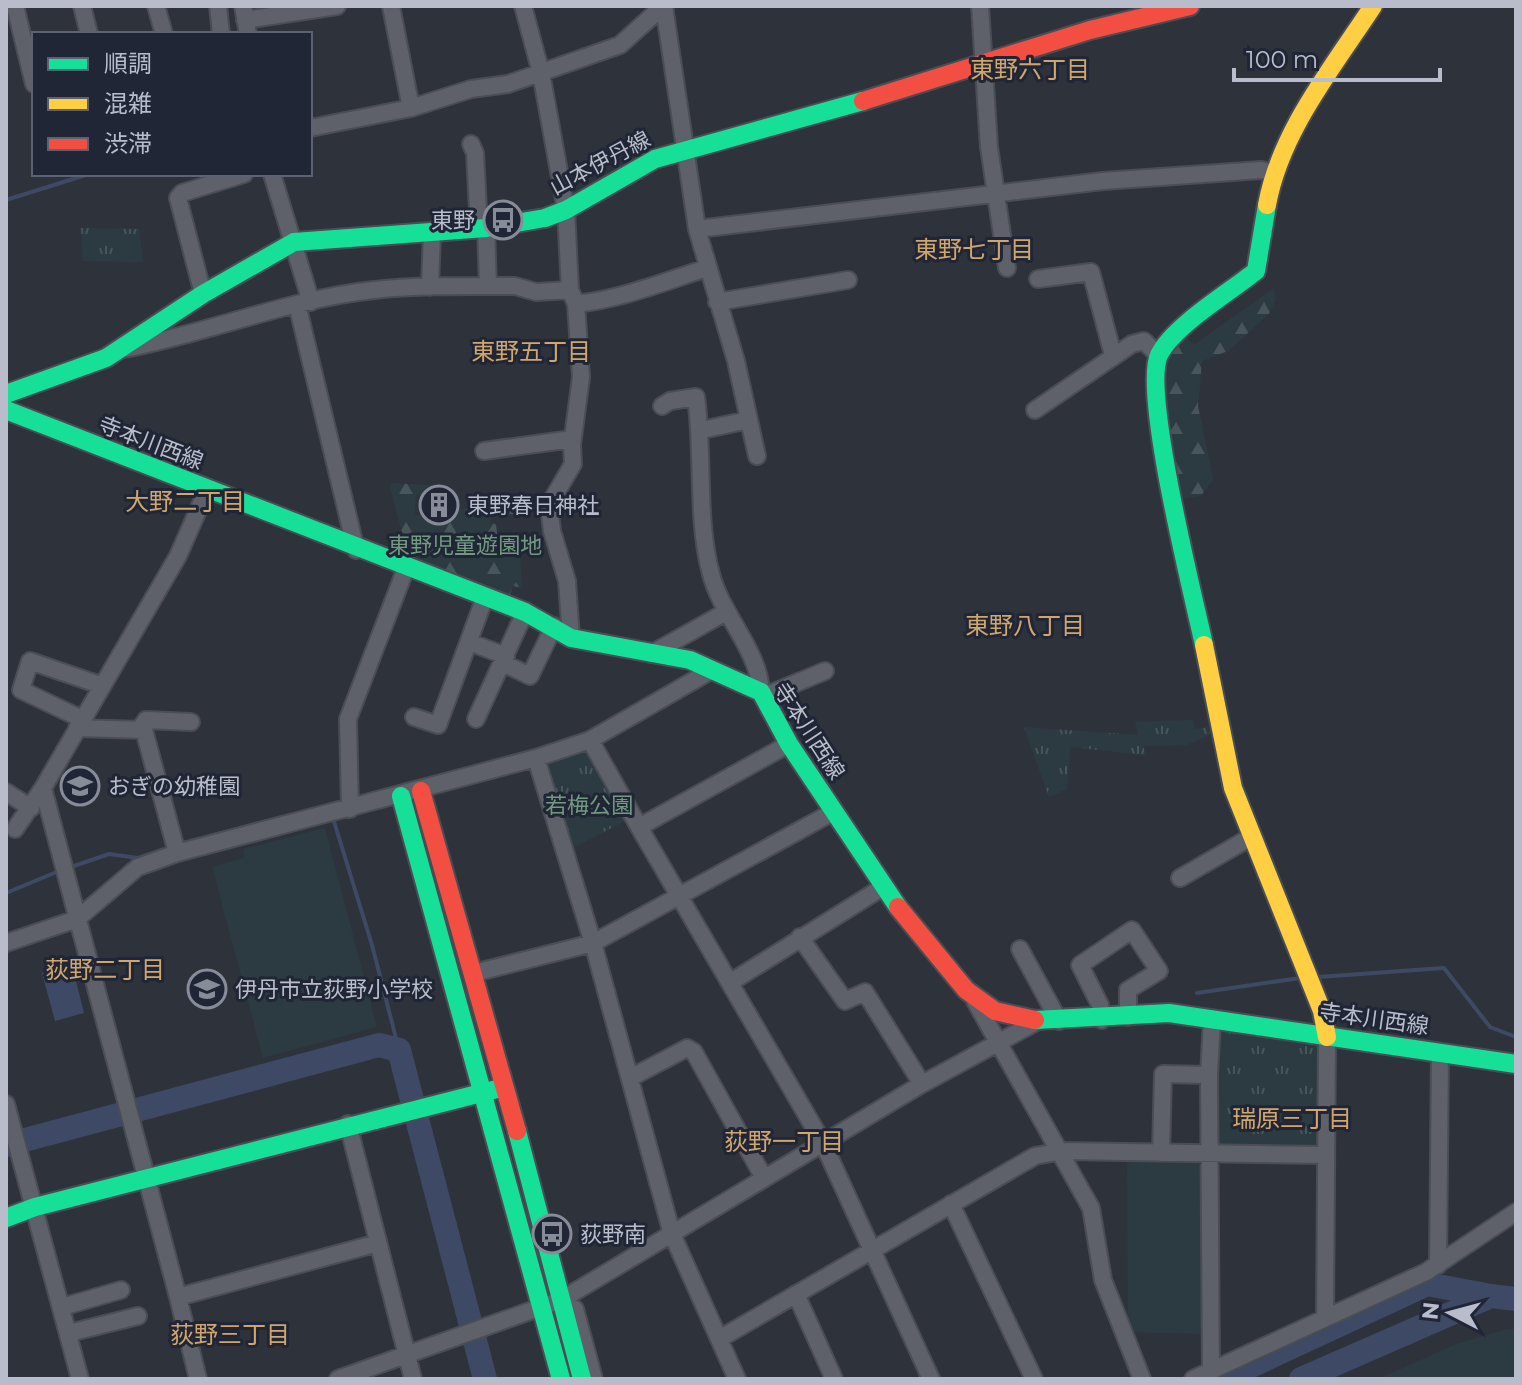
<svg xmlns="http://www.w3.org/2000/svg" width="1522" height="1385" font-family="Montserrat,'Noto Sans JP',sans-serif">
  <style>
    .grass { fill: url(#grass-tufts) }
    .forest { fill: url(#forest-firs) }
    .pitch { fill: #2b3b41 }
    .water { fill: #3d4965 }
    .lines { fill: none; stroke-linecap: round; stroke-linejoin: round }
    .stream { stroke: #3d4965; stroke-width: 4 }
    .river { stroke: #3d4965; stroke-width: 24 }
    .street-casing { stroke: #4a4d54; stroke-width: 20 }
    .fast-casing { stroke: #4a4d54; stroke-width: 22 }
    .slow-casing { stroke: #4a4d54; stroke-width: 22 }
    .jam-casing { stroke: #4a4d54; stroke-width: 22 }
    .street { stroke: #5e6169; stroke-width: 16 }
    .fast { stroke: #16e098; stroke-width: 18 }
    .slow { stroke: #ffcf43; stroke-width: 18 }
    .jam { stroke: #f24e42; stroke-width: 18 }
    .labels { text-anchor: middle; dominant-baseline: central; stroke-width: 6; stroke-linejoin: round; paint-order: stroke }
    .street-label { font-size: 22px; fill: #b9bdcb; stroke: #202636 }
    .poi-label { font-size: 22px; fill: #b9bdcb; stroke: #202636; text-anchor: start }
    .park-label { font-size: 22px; fill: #719a80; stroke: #202636 }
    .neighbourhood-label { font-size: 24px; fill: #d1a66d; stroke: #202636 }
  </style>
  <defs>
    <pattern id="grass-tufts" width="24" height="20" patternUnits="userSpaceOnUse" patternTransform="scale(2)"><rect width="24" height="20" fill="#2b3b41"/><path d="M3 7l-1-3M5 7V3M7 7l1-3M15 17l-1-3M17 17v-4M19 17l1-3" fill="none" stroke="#48555b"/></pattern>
    <pattern id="forest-firs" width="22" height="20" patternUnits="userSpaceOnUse" patternTransform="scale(2)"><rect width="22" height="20" fill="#2b3b41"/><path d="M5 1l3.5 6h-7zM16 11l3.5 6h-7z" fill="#48555b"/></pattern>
  </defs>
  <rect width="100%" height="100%" fill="#2e323b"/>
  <!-- grass -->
  <path class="grass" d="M81 228 139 229 143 262 83 261Z
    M1193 720 1195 729 1208 727 1210 735 1186 745 1143 746 1146 755 1070 747 1067 789 1049 797 1024 727 1138 735 1135 722Z
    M588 747 629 819 573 848 546 763Z
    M1216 1029 1310 1037 1321 1048 1319 1142 1314 1148H1221L1216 1141Z"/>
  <!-- forest -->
  <path class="forest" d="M1273 289 1276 299 1269 314 1228 351 1202 361 1198 406 1213 479 1201 496 1182 499 1162 379 1165 360 1186 337 1194 345Z
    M392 483 445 486 447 491 431 497 428 493 416 495 414 516 463 509 501 494 516 499 517 515 492 517 490 523 496 524 499 553H520L522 588 513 586 509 597 411 566 390 487Z"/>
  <!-- pitch -->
  <path class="pitch" d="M325 828 377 1027 263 1058 212 867 245 858 243 849Z
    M1127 1160 1203 1162 1202 1334 1128 1332Z
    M1507 1329H1516V1379H1378L1456 1344Z"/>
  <!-- water -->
  <path class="water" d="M72 965 84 1013 55 1021 42 973Z"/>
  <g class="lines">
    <!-- stream -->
    <path class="stream" d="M6 200 89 174
      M332 815 372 945 399 1050
      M179 844 282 817
      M68 868 109 854 138 858 171 847
      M6 893 59 871
      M1318 977 1444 968 1490 1027 1516 1037
      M1197 993 1300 978"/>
    <!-- river -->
    <path class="river" d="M6 1145 379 1045 399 1050 485 1379
      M1223 1379 1427 1284 1491 1296
      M1301 1379 1491 1296 1516 1299"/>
    <!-- street casing -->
    <g class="street-casing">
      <path id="street" d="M15 6 34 84
        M82 6 89 34
        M156 6 164 34
        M218 6 221 34
        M243 6 248 34
        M523 6 541 73 566 210 570 290 576 304 581 377 572 445 573 464 549 505 552 531 567 581 571 638
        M664 6 697 229 736 361 757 456
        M980 6 989 147 1007 268
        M245 20 337 6
        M411 108 471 89 508 84 620 45 663 6
        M310 128 411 108 391 6
        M471 144 475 153 479 229
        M272 174 311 302
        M486 228 488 286
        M697 229 1103 181 1261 170 1273 173
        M1038 279 1091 272 1113 355
        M430 287 432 233
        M203 294 178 198 182 193 244 174
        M717 302 848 280
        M297 304 356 550
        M576 304C622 299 663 282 707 268
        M124 349C208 333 289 299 374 290 421 285 469 286 515 286L536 292 570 290
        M662 406 670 401 696 397C704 454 696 519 711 574 721 614 759 650 761 692L772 693 825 671
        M1035 410 1132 344 1144 341 1159 356
        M702 430 748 420
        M484 451 572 439
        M207 490 178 556 43 788 178 1297 378 1243
        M469 642 506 656
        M651 654 726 612
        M503 663 530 676 554 626
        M712 670 590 740 536 758 593 943 672 1234 737 1379
        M414 717 438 725 485 597
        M82 719 21 690 30 661 100 685
        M476 719 525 612
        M77 728 144 730 177 853
        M140 729 146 720 191 722
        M590 740 639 827
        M789 744 639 827 823 1143 931 1379
        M6 792 31 808
        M350 809 348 719 406 568
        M15 829 43 788
        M1180 878 1251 837
        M800 937 845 1001 865 992 922 1084
        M6 943 77 919 138 867 177 853 536 758
        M1020 949 1059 1021
        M474 973 593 943 833 812
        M731 982 883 887
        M975 1001 1091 1208 1103 1280 1142 1379
        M1102 1020 1100 1005 1080 965 1132 930 1159 971 1128 990V1017
        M1209 1075 1212 1019
        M630 1078 687 1048 694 1052 764 1178
        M6 1104 80 1379
        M348 1124 413 1379
        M1161 1153 1163 1074 1209 1075 1211 1379
        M951 1204 1034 1379
        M1438 1265 1440 1053
        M796 1294 834 1379
        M178 1297 198 1379
        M561 1300 575 1309 594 1379
        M62 1307 121 1290
        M1325 1318 1327 1037
        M69 1333 138 1316
        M719 1339 1035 1156 1062 1151 1325 1155
        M338 1379 561 1300 922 1084 1038 1021
        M1193 1379 1426 1272 1516 1212"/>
    </g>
    <!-- fast casing -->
    <g class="fast-casing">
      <path id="fast" d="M6 394 106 358 203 294 294 242 486 228 545 218 566 210 655 159 863 101
        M6 410 525 612 571 638 690 660 761 692 789 744 898 907
        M1204 645C1193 594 1142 392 1159 355 1173 326 1230 292 1256 271L1267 205
        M401 796 561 1379
        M1035 1020 1169 1013 1516 1064
        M517 1131 582 1379
        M6 1218 35 1207 497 1089"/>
    </g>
    <!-- slow casing -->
    <g class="slow-casing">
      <path id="slow" d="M1267 205C1280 132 1333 67 1373 6
        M1204 645 1233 788 1322 1011 1327 1037"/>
    </g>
    <!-- jam casing -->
    <g class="jam-casing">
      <path id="jam" d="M863 101 1090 30 1190 6
        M421 791 517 1131
        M898 907 966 990 995 1011 1035 1020"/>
    </g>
    <!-- street -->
    <use href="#street" class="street"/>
    <!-- fast -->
    <use href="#fast" class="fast"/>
    <!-- slow -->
    <use href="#slow" class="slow"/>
    <!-- jam -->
    <use href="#jam" class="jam"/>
  </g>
  <!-- icons -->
  <defs>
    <g id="bus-ring" transform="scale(2)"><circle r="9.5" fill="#202636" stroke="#888c99" stroke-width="1.5"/><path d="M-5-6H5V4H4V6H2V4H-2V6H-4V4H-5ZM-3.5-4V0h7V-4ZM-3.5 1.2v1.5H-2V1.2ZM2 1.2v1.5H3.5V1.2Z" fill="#888c99"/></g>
    <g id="building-ring" transform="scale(2)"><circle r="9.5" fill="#202636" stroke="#888c99" stroke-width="1.5"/><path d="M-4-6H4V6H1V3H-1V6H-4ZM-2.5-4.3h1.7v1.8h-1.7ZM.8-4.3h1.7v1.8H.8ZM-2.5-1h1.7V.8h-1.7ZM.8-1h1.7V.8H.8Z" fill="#888c99"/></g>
    <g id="school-ring" transform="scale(2)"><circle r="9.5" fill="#202636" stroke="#888c99" stroke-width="1.5"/><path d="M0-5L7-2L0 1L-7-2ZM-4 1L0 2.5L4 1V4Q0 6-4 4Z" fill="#888c99"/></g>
  </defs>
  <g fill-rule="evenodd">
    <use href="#bus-ring" x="503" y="220"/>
    <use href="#building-ring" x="439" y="505"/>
    <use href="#school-ring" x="80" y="786"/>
    <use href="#school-ring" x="207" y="989"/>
    <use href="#bus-ring" x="552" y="1234"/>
  </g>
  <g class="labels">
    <!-- street labels -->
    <g class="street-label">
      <text transform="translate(600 163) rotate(-28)">山本伊丹線</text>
      <text transform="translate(151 443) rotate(21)">寺本川西線</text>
      <text transform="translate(809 731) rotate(57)">寺本川西線</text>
      <text transform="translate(1374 1019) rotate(8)">寺本川西線</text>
    </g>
    <!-- poi labels -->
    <g class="poi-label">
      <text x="475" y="220" text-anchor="end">東野</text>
      <text x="467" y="505">東野春日神社</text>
      <text x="108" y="786">おぎの幼稚園</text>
      <text x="235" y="989">伊丹市立荻野小学校</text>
      <text x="580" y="1234">荻野南</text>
    </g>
    <!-- park labels -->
    <g class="park-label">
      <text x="465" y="545">東野児童遊園地</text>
      <text x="589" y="805">若梅公園</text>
    </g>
    <!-- neighbourhood labels -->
    <g class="neighbourhood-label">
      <text x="1030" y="69">東野六丁目</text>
      <text x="974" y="249">東野七丁目</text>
      <text x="531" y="351">東野五丁目</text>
      <text x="185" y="501">大野二丁目</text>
      <text x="1025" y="625">東野八丁目</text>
      <text x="105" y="969">荻野二丁目</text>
      <text x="1292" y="1118">瑞原三丁目</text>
      <text x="784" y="1141">荻野一丁目</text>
      <text x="230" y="1334">荻野三丁目</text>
    </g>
  </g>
  <!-- border -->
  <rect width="1522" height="1385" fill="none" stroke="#b9bdcb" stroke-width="16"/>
  <!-- legend -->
  <rect x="32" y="32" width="280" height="144" fill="#202636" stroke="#5d6272" stroke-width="2"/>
  <rect x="48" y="58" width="40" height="12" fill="#16e098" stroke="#5d6272" stroke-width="2"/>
  <text x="104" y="72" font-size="24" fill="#b9bdcb">順調</text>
  <rect x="48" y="98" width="40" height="12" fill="#ffcf43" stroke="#5d6272" stroke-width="2"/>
  <text x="104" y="112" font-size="24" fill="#b9bdcb">混雑</text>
  <rect x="48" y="138" width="40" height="12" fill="#f24e42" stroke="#5d6272" stroke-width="2"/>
  <text x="104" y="152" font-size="24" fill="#b9bdcb">渋滞</text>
  <!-- north arrow -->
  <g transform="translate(1450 1313) rotate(276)" stroke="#202636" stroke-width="6" paint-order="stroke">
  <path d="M0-6L14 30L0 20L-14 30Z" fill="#b9bdcb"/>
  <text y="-12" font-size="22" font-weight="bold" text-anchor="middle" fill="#b9bdcb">N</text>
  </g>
  <!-- scale -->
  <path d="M1234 68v12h206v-12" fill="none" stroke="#b9bdcb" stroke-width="4"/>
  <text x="1246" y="68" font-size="24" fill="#b9bdcb" stroke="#202636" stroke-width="6" paint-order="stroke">100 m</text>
</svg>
